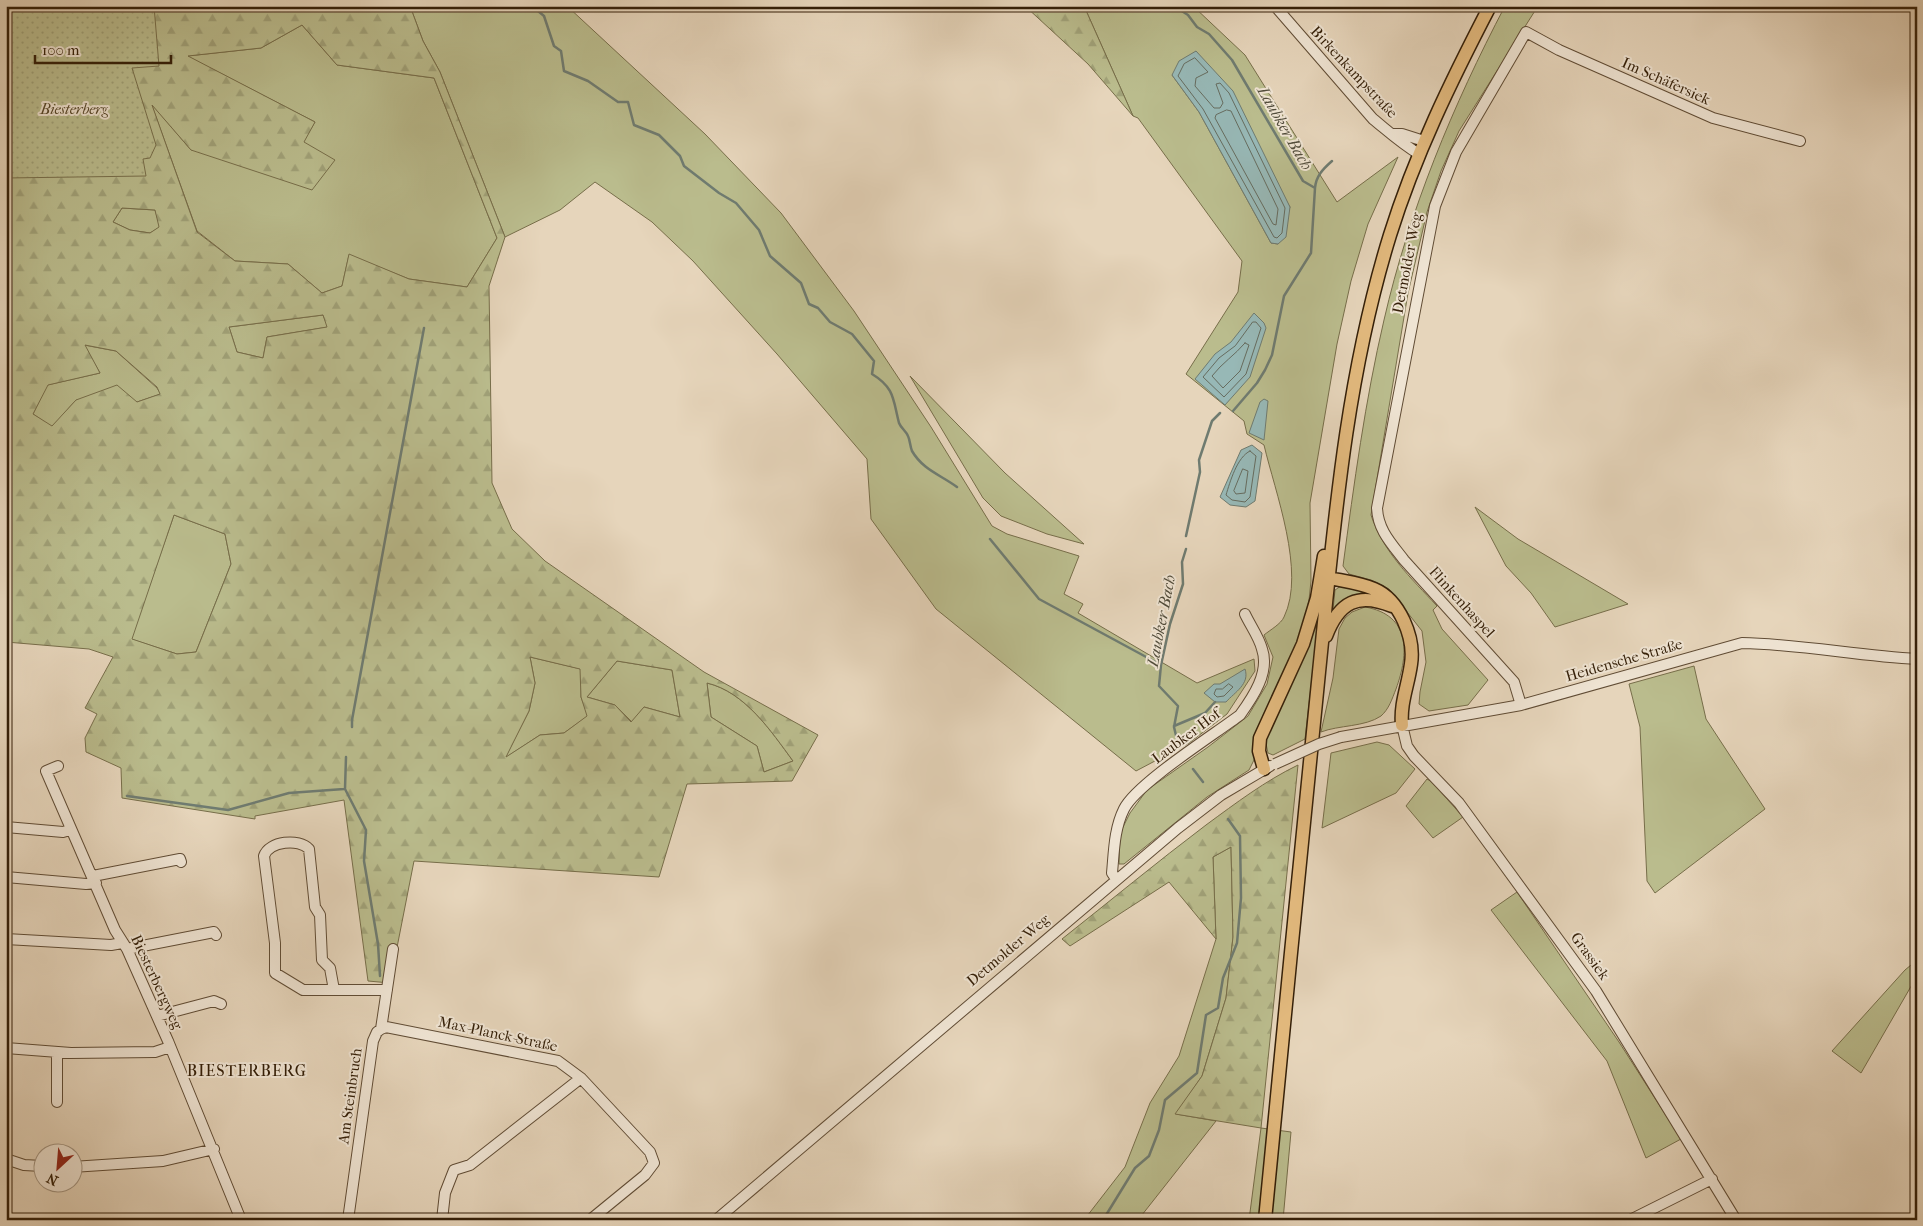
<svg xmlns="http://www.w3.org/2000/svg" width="1923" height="1226" font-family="'IM FELL French Canon',serif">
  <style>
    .green { fill: #babc8d; stroke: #776e4a; fill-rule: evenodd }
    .forest { fill: url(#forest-firs); stroke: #776e4a; fill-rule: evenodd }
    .park { fill: url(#park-dots); stroke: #776e4a }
    .water { fill: #97b8b6; stroke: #6f7b70 }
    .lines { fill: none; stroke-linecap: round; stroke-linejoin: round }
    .shore { stroke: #666c5f; stroke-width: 1 }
    .stream { stroke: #6f7b70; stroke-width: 2.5 }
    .minor-casing { stroke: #604c35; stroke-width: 12 }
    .major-casing { stroke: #341f08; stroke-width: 15 }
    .minor { stroke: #efe4d3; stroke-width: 10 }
    .major { stroke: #e3ba7e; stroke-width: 12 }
    .minor-bridge-casing { stroke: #604c35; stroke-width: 12; stroke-linecap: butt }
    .minor-bridge { stroke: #efe4d3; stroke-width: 10 }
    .labels { text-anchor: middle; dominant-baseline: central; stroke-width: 4; stroke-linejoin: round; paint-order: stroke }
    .street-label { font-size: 15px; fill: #341f08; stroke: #efe4d3 }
    .park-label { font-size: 15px; font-style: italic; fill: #564629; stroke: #efe4d3 }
    .water-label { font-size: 16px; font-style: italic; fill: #524d3c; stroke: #efe4d3 }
    .neighbourhood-label { font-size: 16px; letter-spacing: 1px; fill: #341f08; stroke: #efe4d3 }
  </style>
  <defs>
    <pattern id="forest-firs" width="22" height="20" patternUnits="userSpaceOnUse" patternTransform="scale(1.25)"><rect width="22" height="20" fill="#babc8d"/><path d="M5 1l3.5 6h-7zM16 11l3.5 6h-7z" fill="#a0a178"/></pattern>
    <pattern id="park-dots" width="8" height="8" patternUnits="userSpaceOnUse" patternTransform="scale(1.25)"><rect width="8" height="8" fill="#babc8d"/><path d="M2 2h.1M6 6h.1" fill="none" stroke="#a0a178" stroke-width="1.8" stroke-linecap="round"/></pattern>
  </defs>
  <rect width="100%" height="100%" fill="#e6d5bb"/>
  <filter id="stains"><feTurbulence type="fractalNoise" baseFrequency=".004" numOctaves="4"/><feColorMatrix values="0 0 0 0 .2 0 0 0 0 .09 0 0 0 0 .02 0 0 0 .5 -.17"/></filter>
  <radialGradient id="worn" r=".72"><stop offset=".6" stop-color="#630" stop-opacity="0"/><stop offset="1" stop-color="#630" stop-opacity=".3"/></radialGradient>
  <!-- green -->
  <path class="green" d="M410 6H567L705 134 781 213 854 311 931 427 992 526 1007 534 1079 556 1064 594 1083 604 1078 613 1197 683 1254 659 1255 671 1227 714 1189 743 1136 771 936 609 871 519 867 459 777 354 693 261 652 222 595 182 560 210 505 237 440 72 423 41Z
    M1084 6H1193L1245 55 1337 202 1398 157 1368 224 1351 281 1337 344 1310 503 1311 581 1309 600 1300 641 1255 758 1249 770 1207 797 1124 864H1119L1120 833 1130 813 1147 790 1208 747 1248 716 1267 684 1273 657 1264 635C1270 630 1281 624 1284 617 1306 572 1275 492 1264 445L1247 434 1244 421 1186 374 1238 292 1242 261 1138 118 1133 116ZM1196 51 1290 207 1278 244 1271 243 1199 112 1172 75Z
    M1505 6H1538L1459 131 1441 171 1427 212 1408 293 1371 515C1383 552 1411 578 1437 606L1433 610 1442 629 1488 680 1468 705 1429 711 1419 704 1420 692 1426 662 1422 631 1389 589 1371 580 1349 574 1343 566C1354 484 1365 401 1384 320 1409 211 1453 105 1505 6Z
    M302 25 337 65 434 78 497 238 467 287 409 279 349 255 342 286 322 293 288 264 235 261 197 231 151 103 191 150 303 142 315 122 187 56 261 48Z
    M122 208 155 210 160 227 150 233 130 230 113 222Z
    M323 315 328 327 267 337 263 358 237 352 229 327Z
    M84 345 116 351 157 388 161 394 137 402 76 400 52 427 33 414 47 385 100 373Z
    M910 376 1005 473 1084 544 1047 534 1001 516 983 498Z
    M1475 507 1518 539 1628 604 1555 627 1531 593 1506 566Z
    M174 515 225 534 231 564 196 652 177 654 131 639Z
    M1341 586 1373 593 1333 610 1335 590Z
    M1365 607C1411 615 1409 653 1396 689 1392 699 1389 709 1381 716 1365 727 1339 725 1321 732L1333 678 1339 629 1345 618 1352 612Z
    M1314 625H1318L1305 739 1273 755 1268 753 1265 739Z
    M530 657 581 669V697L588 716 564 733 540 735 505 758 529 711 535 683Z
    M617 661 672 670 680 717 644 707 632 722 615 705 587 697Z
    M1694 666 1706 719 1765 809 1655 893 1647 881 1640 727 1629 684Z
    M707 683C745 692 771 731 793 761L764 772 757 746 711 717Z
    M1377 742 1389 745 1415 769 1396 793 1322 828 1331 753Z
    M1427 779 1432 782 1463 817 1433 838 1406 806Z
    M1231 847 1233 937 1226 998 1202 1076 1176 1114 1216 1121 1138 1220H1084L1125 1167 1150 1103 1179 1056 1216 939 1213 857Z
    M1517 892 1619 1042 1681 1139 1646 1158 1607 1061 1491 910Z
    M1917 960V976L1861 1073 1832 1051 1905 970Z
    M1261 1128 1291 1132 1283 1220H1249Z"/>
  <!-- forest -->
  <path class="forest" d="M54 6H410L423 41 440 72 505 237 489 286 492 483 512 529 545 561 704 672 818 735 792 781 687 784 659 877 414 861 390 983 368 981 344 800 255 816V819L122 798 121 768 86 752 85 738 97 714 85 708 113 657 89 649 6 642V56ZM302 25 337 65 434 78 497 238 467 287 409 279 349 254 342 286 322 293 288 264 235 261 197 232 152 105 191 150 312 190 335 160 304 142 315 122 188 56 261 48ZM122 208 155 210 159 227 150 233 130 230 113 222ZM323 315 327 327 267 337 263 358 237 352 229 327ZM85 345 116 351 157 387 160 394 137 402 117 385 76 400 52 426 33 414 48 385 100 373ZM174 515 225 534 231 564 196 652 177 654 132 639ZM530 657 580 669 581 697 587 716 564 733 540 735 506 757 529 711 535 683ZM617 661 672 670 680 717 644 707 631 722 615 705 587 697ZM707 683C745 692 771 731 793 761L764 772 757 746 711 717Z
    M1025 6H1084L1133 116 1088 64Z
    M1298 765 1261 1128 1175 1114 1202 1076 1226 998 1233 937 1231 847 1213 857 1216 939 1169 882 1070 946 1062 939C1110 901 1157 862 1206 825 1236 803 1265 781 1298 765Z"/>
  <!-- park -->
  <path class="park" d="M6 6H154L159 66 132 68 156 145 150 158 143 159 146 176 6 178Z"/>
  <!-- water -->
  <path class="water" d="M1196 51 1233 91 1290 207 1286 237 1278 244 1271 243 1199 112 1172 75 1179 61Z
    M1254 313 1264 323 1266 328 1250 377 1225 405 1195 379 1215 354 1231 342Z
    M1264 399 1268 401 1264 440 1249 433 1260 402Z
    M1252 445 1262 453 1255 501 1246 507 1230 505 1220 497 1241 450Z
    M1245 669C1250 684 1235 692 1226 702H1215L1204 693 1214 684H1220Z"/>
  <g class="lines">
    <!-- shore -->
    <path class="shore" d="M1195 58 1208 72 1196 78 1195 86 1214 108H1220L1223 103 1216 84 1220 83 1229 93 1285 208 1282 233 1277 238 1274 237 1203 109 1178 76 1184 64Z
      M1227 110 1231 111 1278 209 1276 225 1273 224 1215 118 1216 115Z
      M1253 322H1256L1261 328 1246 374 1224 397 1203 377 1219 358 1235 346Z
      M1245 343 1249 345 1240 371 1223 388 1212 376C1222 363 1235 355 1245 343Z
      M1250 451 1256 456 1250 497 1245 502 1232 500 1226 495C1230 482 1237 457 1250 451Z
      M1243 469 1248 471 1245 493 1236 494 1234 491Z
      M1229 684 1233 687 1224 696 1217 697 1214 694 1216 689H1222Z"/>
    <!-- stream -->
    <path class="stream" d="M532 6 544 16 554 46 561 51 564 71 588 81 618 102H628L634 125 659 135 680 156 684 166 719 193 736 203 759 230 770 256 801 283 809 304 818 308 830 322 852 334 874 361 872 374C895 388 893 400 899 423 901 428 906 431 908 436 910 440 910 446 912 451 923 470 941 475 957 487
      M1174 6 1188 15 1197 27 1209 34 1232 60 1303 181 1315 188 1311 253 1284 296 1272 355 1265 370 1257 383 1233 411
      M1315 188C1316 176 1323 169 1332 161
      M1186 536 1200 472 1199 460 1212 421 1220 413
      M990 539 1039 599 1161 665
      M1174 726 1205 713 1215 702
      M352 727V720L424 328
      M1179 748 1174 727 1178 706 1159 686 1161 665 1170 624 1183 584 1182 562 1186 549
      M346 757 345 789 366 830 364 861 378 944 380 976
      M1193 769 1203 782
      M127 796 228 810 289 793 344 789
      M1103 1220 1135 1168 1149 1156 1159 1130 1165 1100 1197 1073 1206 1015 1218 1008 1223 978 1237 943 1241 898 1240 836 1228 819"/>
    <!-- minor casing -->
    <g class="minor-casing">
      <path id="minor" d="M1275 6 1373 119C1389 132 1402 144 1419 154
        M1392 134H1402L1424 141
        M1521 705 1514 682 1404 560C1391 543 1378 530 1377 508L1435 206 1456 152 1526 32 1559 50 1713 118 1800 141
        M1402 725 1407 746 1414 756 1459 803 1596 991 1736 1220
        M1341 737 1521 705 1742 643C1801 644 1858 656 1917 659
        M58 766 46 771 115 930 127 949 168 1041 241 1220
        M6 827 63 832 70 830
        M93 876 180 859 181 862
        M6 877 86 884 96 883
        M1116 879 1112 873C1114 852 1114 829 1124 809 1136 784 1215 734 1240 715 1253 697 1270 672 1262 649 1259 637 1250 625 1245 614
        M6 939 111 945 122 943
        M127 949 214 932 216 935
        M334 990 330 968 322 960 320 915 315 907 309 849C299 838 269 841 264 856L275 943V973L303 990H387
        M157 1016 214 1001 221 1004
        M381 1029 386 1027 558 1061 581 1078 650 1152 654 1163 645 1175 590 1220
        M6 1048 71 1053 155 1052 170 1047
        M57 1102V1052
        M6 1159 24 1165 42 1166
        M72 1167 163 1161 214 1149
        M348 1220 373 1041 377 1032 381 1029 393 949
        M442 1220 445 1193 454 1170 470 1165 581 1078
        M716 1220 1178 828 1221 795 1270 766
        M1630 1220 1712 1179"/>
    </g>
    <!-- major casing -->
    <g class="major-casing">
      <path id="major" d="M1329 578C1343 581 1360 583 1374 589 1400 600 1415 638 1411 664 1408 686 1400 703 1402 725
        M1326 636C1339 602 1358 592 1392 606
        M1264 769 1259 751 1260 738 1303 644 1317 598 1324 556
        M1265 1220C1283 1037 1300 855 1319 672 1334 525 1346 377 1390 235 1415 155 1451 81 1490 6"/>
    </g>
    <!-- minor -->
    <use href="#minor" class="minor"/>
    <!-- major -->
    <use href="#major" class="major"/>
    <!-- minor-bridge casing -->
    <g class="minor-bridge-casing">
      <path id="minor-bridge" d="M1275 764 1319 744 1341 737"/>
    </g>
    <!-- minor-bridge -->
    <use href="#minor-bridge" class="minor-bridge"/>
  </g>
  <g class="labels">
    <!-- street labels -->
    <g class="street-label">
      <text transform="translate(1354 72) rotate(47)">Birkenkampstraße</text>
      <text transform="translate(1666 81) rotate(24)">Im Schäfersiek</text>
      <text transform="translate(1407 263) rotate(-79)">Detmolder Weg</text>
      <text transform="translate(1462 602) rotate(48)">Flinkenhaspel</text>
      <text transform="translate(1624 660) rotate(-16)">Heidensche Straße</text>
      <text transform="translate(1186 736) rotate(-37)">Laubker Hof</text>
      <text transform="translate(1008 950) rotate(-40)">Detmolder Weg</text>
      <text transform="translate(1590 956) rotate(54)">Grassiek</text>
      <text transform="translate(157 982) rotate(65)">Biesterbergweg</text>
      <text transform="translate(498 1034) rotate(12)">Max-Planck-Straße</text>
      <text transform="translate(350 1096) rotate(-82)">Am Steinbruch</text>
    </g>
    <!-- park labels -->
    <g class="park-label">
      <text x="74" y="109">Biesterberg</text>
    </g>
    <!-- water labels -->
    <g class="water-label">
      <text transform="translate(1285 128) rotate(60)">Laubker Bach</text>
      <text transform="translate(1161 621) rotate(-79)">Laubker Bach</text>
    </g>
    <!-- neighbourhood labels -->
    <g class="neighbourhood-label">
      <text x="247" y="1070">BIESTERBERG</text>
    </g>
  </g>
  <!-- margin -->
  <rect width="1923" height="1226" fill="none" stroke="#e6d5bb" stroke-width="25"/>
  <rect x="8" y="8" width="1908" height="1211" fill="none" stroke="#341f08" stroke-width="2.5"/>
  <rect x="12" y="12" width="1898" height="1201" fill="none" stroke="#341f08"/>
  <!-- north arrow -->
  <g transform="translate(58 1168) rotate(206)"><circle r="24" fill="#efe4d3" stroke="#a49582"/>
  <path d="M0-4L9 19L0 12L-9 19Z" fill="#8f2418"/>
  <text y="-8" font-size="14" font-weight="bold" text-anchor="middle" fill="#341f08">N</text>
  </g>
  <!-- scale -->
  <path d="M35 55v8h136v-8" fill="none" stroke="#341f08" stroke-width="2.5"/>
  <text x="42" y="55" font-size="15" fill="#341f08" stroke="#efe4d3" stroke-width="4" paint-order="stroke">100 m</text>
  <rect width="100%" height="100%" filter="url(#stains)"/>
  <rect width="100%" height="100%" fill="url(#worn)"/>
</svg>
